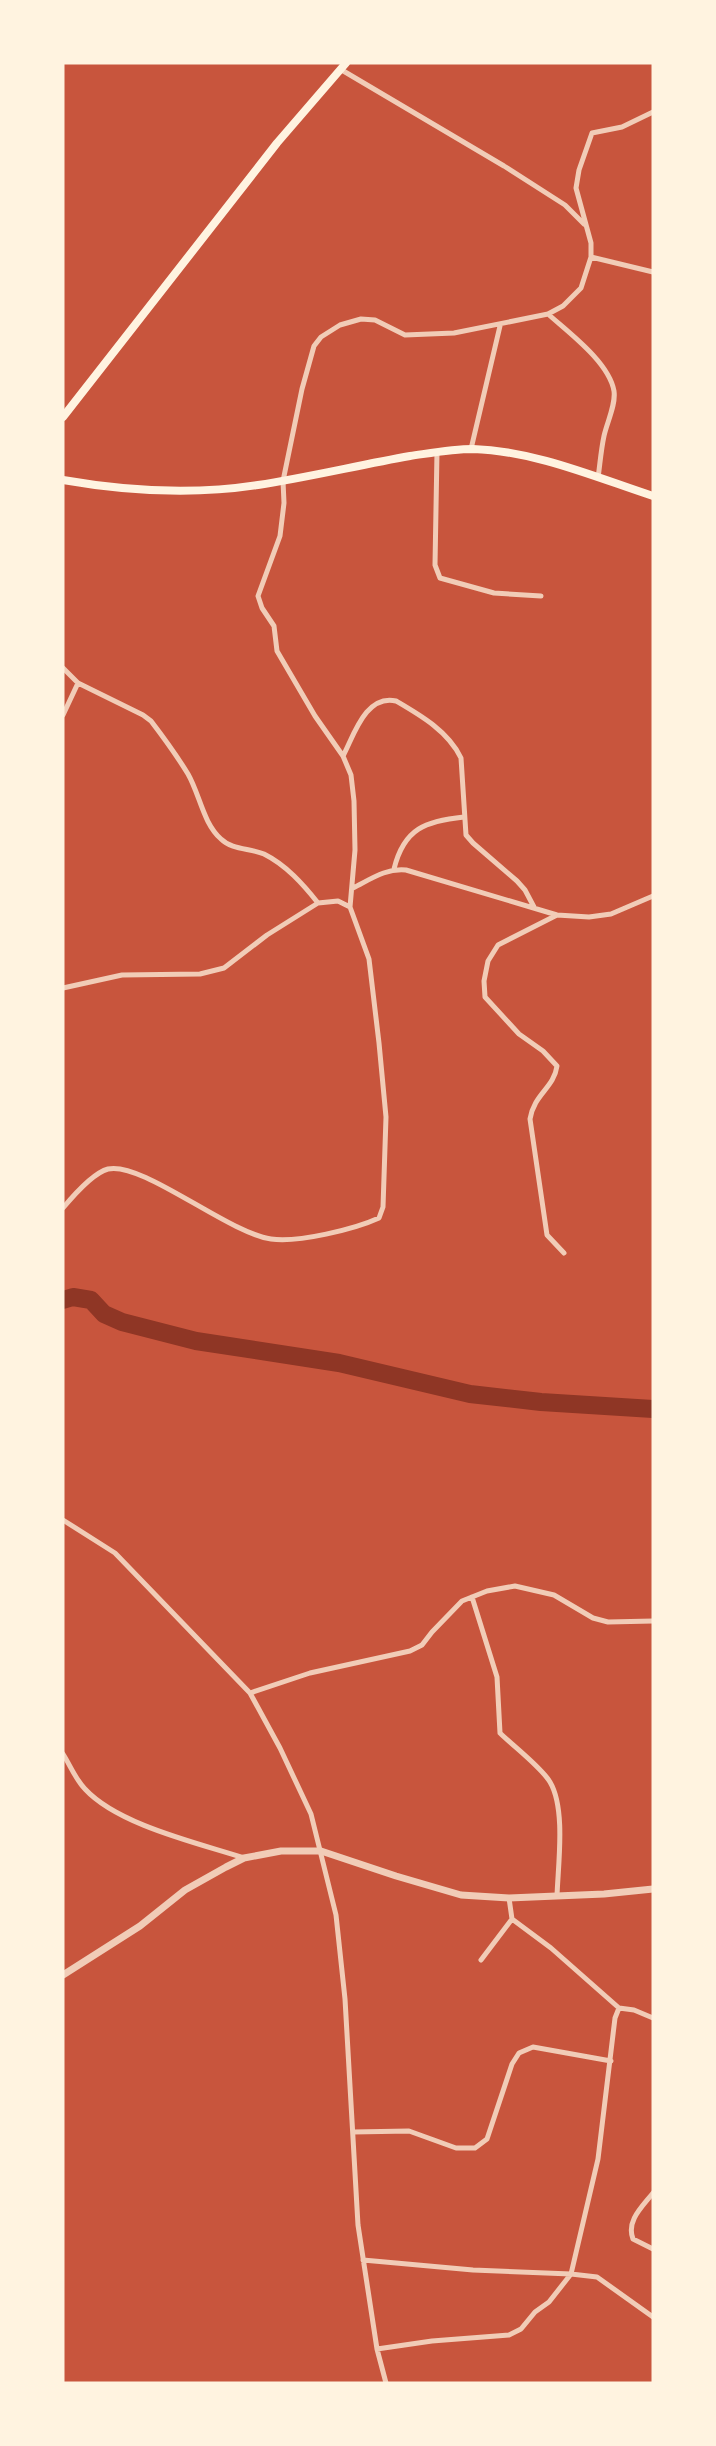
<svg xmlns="http://www.w3.org/2000/svg" width="716" height="2446" font-family="Cabin,sans-serif">
  <style>
    .lines { fill: none; stroke-linecap: round; stroke-linejoin: round }
    .river { stroke: #8f3625; stroke-width: 18 }
    .minor { stroke: #f1ccb7; stroke-width: 5 }
    .tertiary { stroke: #f1ccb7; stroke-width: 7 }
    .secondary { stroke: #fff3e0; stroke-width: 8 }
    .trunk { stroke: #fff3e0; stroke-width: 8 }
  </style>
  <rect width="100%" height="100%" fill="#c8553d"/>
  <g class="lines">
    <!-- river -->
    <path class="river" d="M63 1300 73 1297 91 1300 104 1314 122 1322 196 1341 339 1363 470 1394 541 1402 653 1409"/>
    <!-- minor -->
    <path class="minor" d="M340 69 504 166 565 205 584 224
      M591 257 653 272
      M548 314C568 332 609 362 614 391 616 405 607 422 604 436 601 450 600 464 598 478
      M471 449 500 326
      M437 452 435 565 440 578 494 593 541 596
      M63 668 78 683 143 715 151 721C164 738 177 756 188 774 200 795 203 823 221 839 232 850 250 848 264 854 286 865 303 884 318 903
      M63 715 78 683
      M343 756C354 735 366 694 396 701 420 715 448 731 461 758L466 835 473 843 517 881 525 890 534 907
      M394 869C404 828 426 821 464 817
      M353 888C371 879 386 868 406 870L557 915 589 917 611 914 653 896
      M557 915 498 945 488 961 484 981 485 997 519 1034 543 1051 557 1066C554 1088 534 1094 530 1119L547 1235 564 1253
      M63 988 122 975 200 974 224 968 267 935 318 903 338 901 350 907
      M63 1208C73 1196 93 1173 108 1169 142 1161 228 1233 271 1239 298 1243 355 1229 379 1218L383 1207 386 1117 379 1043 369 959 350 907 355 850 354 801 351 775 343 756 315 716 277 651 274 626 262 608 258 596 280 536 284 503 283 481 302 389 314 346 321 337 340 325 361 319 375 320 405 335 454 333 548 314 563 306 581 288 591 257V243L576 188 579 170 592 133 622 127 653 112
      M63 1520 115 1553 250 1693 280 1748 311 1814 336 1915 345 1999 358 2225 377 2349 386 2383
      M472 1597 497 1677 500 1733C513 1746 541 1767 550 1782 566 1809 558 1865 557 1896
      M250 1693 310 1673 410 1651 422 1645 432 1632 462 1601 487 1591 515 1586 554 1595 593 1618 608 1622 653 1621
      M63 1754C70 1765 76 1780 85 1789 118 1825 198 1843 244 1858
      M512 1919 551 1948 619 2008 634 2010 653 2018
      M481 1960 512 1919 509 1898
      M353 2132 409 2131 456 2148H475L487 2139 512 2064 519 2053 533 2047 611 2061
      M653 2193C642 2207 626 2221 633 2239L653 2249
      M363 2260 473 2270 571 2274 597 2277 653 2317
      M377 2349 432 2341 509 2335 521 2329 535 2312 549 2302 571 2274 598 2159 615 2018 619 2008"/>
    <!-- tertiary -->
    <path class="tertiary" d="M63 1975 140 1926 185 1890 226 1867 244 1858 281 1851H321L396 1876 461 1895 509 1898 604 1894 653 1889"/>
    <!-- secondary -->
    <path class="secondary" d="M63 480C126 491 194 495 258 485 309 477 359 465 410 456 431 453 452 449 473 449 535 451 595 477 653 496"/>
    <!-- trunk -->
    <path class="trunk" d="M63 417 277 143 346 63"/>
  </g>
  <!-- border -->
  <rect width="716" height="2446" fill="none" stroke="#fff3e0" stroke-width="129"/>
</svg>
